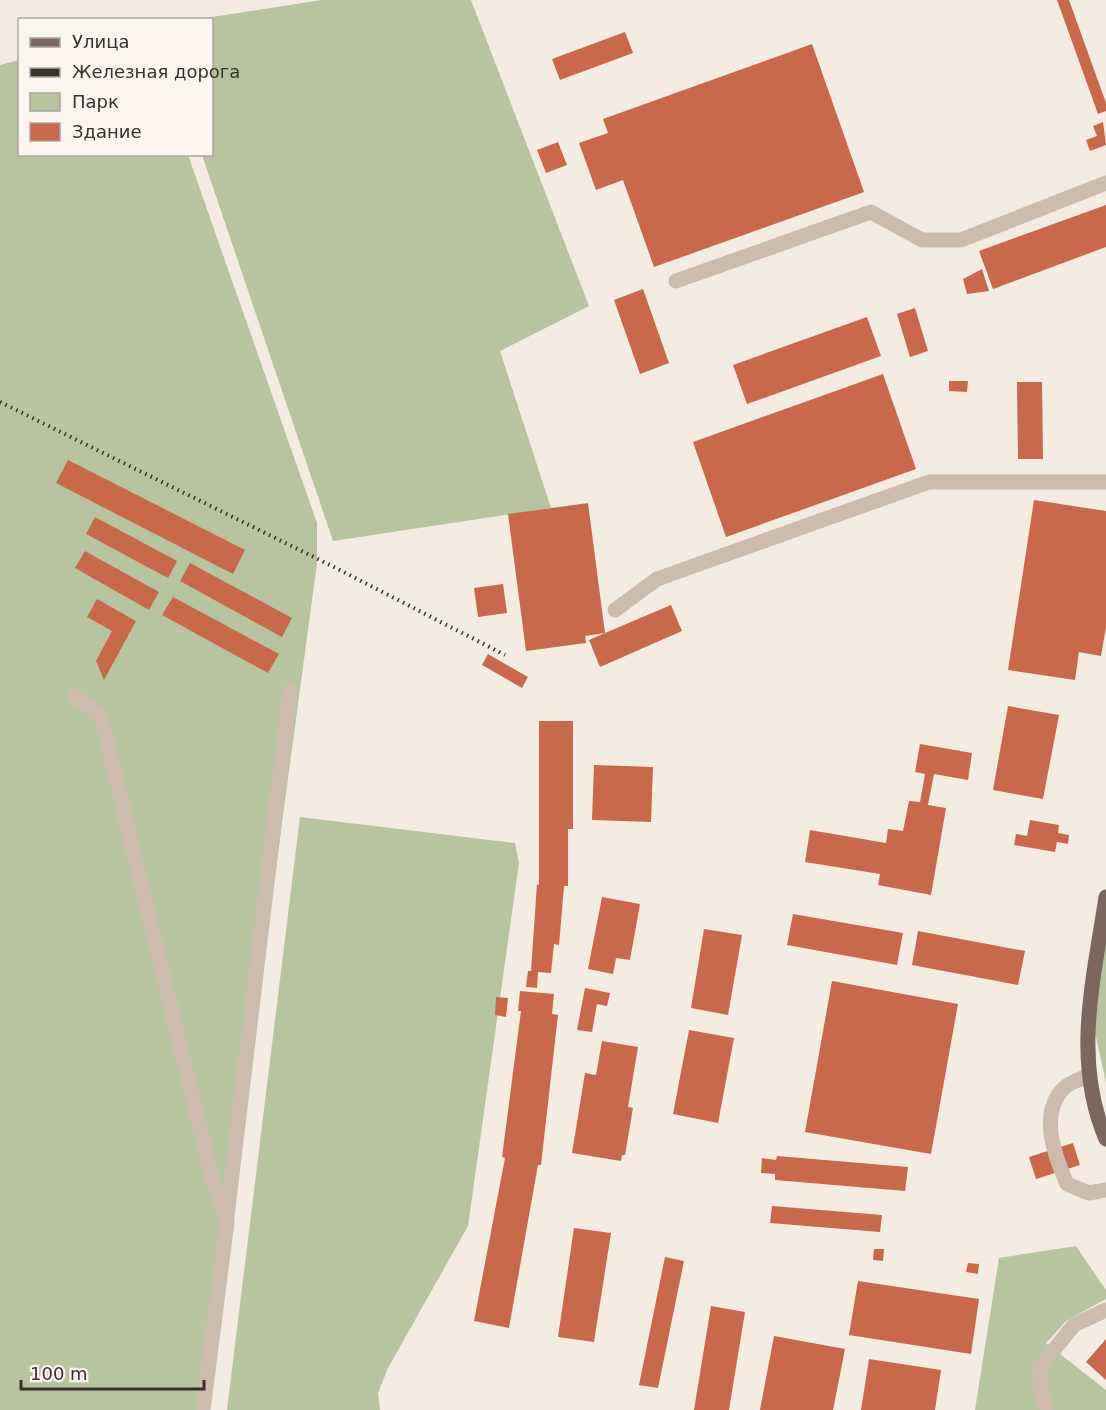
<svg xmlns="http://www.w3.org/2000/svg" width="1106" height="1410" font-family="'DejaVu Sans',sans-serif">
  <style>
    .green { fill: #b8c4a0 }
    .building { fill: #c8694b }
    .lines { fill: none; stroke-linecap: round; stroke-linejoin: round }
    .minor { stroke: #cdbbac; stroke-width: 15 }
    .major { stroke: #7d675c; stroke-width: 15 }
    .rail { stroke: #3b302b; stroke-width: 4; stroke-dasharray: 1.5 4.5; stroke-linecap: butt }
  </style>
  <rect width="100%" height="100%" fill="#f4ebe1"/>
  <!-- green -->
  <path class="green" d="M322 0H471L589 306 500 351 551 508 333 541 202 155 212 154V20L199 19Z
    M19 60 20 154 188 155 317 523V563L203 1410H0V65Z
    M300 817 515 843 519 863 468 1226 388 1368 378 1393 380 1410H227Z
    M1106 937V1083L1093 1023Z
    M1076 1246 1106 1290V1299L1066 1321 1046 1343 1106 1390V1410H975L999 1258Z"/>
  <!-- building -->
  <path class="building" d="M1057 0H1069L1106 103V111L1098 114Z
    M625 32 633 53 560 80 552 59Z
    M812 44 864 192 654 267 623 180 596 190 579 143 608 133 603 119Z
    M1103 122 1106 145 1090 151 1086 140 1097 136 1093 126Z
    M558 142 567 165 546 173 537 150Z
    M1106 205V247L993 289 979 251Z
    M982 269 989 291 967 294 963 279Z
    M643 289 669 363 640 374 614 300Z
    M915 308 928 351 910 357 897 314Z
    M867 317 881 356 747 404 733 365Z
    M883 374 916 469 726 537 693 442Z
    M949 381H968L967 392 949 391Z
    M1017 382H1042L1043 459H1018Z
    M68 460 245 550 233 574 56 483Z
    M1034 500 1106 511V627L1101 656 1079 652 1075 680 1008 670Z
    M588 503 605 633 671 605 682 631 600 667 589 640 605 633 585 636 586 643 526 651 508 514Z
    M95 517 177 561 168 578 86 534Z
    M85 551 159 592 149 610 75 568Z
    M190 563 292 618 282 637 180 581Z
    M503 584 507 613 478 617 474 588Z
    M173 597 279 654 268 673 162 615Z
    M97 599 136 621 104 680 96 661 112 631 87 617Z
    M488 654 528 677 522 688 482 665Z
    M1008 706 1059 715 1043 799 993 790Z
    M539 721H573V829H568V886H564L559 945 554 944 551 973 538 972 537 988 526 987 528 971H531L537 884 539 885Z
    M920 744 972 753 968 780 934 774 928 805 946 808 931 895 878 885 880 874 805 862 810 830 886 843 888 829 903 831 909 801 920 802 925 774 915 772Z
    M594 765 653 767 651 822 592 820Z
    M1030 820 1059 825 1058 833 1069 835 1068 844 1057 842 1055 852 1014 845 1016 834 1027 836Z
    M602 897 640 904 630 960 616 958 613 974 588 969Z
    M793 914 903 933 897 965 787 945Z
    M704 929 742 935 728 1015 691 1008Z
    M918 931 1025 951 1018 985 912 965Z
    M832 981 958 1004 931 1154 805 1132Z
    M585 988 610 993 607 1006 597 1004 592 1032 577 1030Z
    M520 991 554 994 552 1014 558 1015 541 1165H538L509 1328 474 1321 505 1158 502 1157 521 1011H518Z
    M496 997 508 998 506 1017 495 1015Z
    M689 1030 734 1038 718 1123 673 1114Z
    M602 1041 638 1047 628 1107 633 1108 625 1155H622L621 1161 572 1153 585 1073 596 1075Z
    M1073 1143 1080 1165 1036 1179 1029 1157Z
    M777 1156 908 1167 905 1191 775 1180V1174L761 1173 762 1158 776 1160Z
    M772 1206 882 1215 880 1232 770 1223Z
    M574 1228 611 1233 594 1342 558 1337Z
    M874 1249H884L883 1261 873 1260Z
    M665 1257 684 1261 658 1388 639 1385Z
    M968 1263 979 1264 978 1274 966 1272Z
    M858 1281 979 1299 971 1354 849 1335Z
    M711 1306 745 1312 729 1410H694Z
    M774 1336 845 1349 833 1410H760Z
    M1106 1339V1380L1086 1362Z
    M869 1359 941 1370 935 1410H861Z"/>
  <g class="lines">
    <!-- minor -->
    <path class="minor" d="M676 281 871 212 922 240H961L1106 183
      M615 610 657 579 929 482H1106
      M75 696 101 717 211 1174 227 1222 203 1410
      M1089 1075C1082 1079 1070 1082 1064 1088 1038 1114 1055 1156 1067 1184L1089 1193 1106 1190
      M227 1216 290 691
      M1047 1410 1041 1392 1040 1367 1074 1325 1106 1310"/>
    <!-- major -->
    <path class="major" d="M1106 897C1094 978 1072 1060 1106 1139"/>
    <!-- rail -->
    <path class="rail" d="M0 402 332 566 505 655"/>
  </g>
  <!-- legend -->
  <rect x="18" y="18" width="195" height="138" fill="#fbf5ee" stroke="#aea6a0" stroke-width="1.5"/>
  <rect x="30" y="38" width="30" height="9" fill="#7d675c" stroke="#aea6a0" stroke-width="1.5"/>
  <text x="72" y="48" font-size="18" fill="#3b302b">Улица</text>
  <rect x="30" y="68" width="30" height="9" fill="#3b302b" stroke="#aea6a0" stroke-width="1.5"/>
  <text x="72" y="78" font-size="18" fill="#3b302b">Железная дорога</text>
  <rect x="30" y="93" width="30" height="18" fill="#b8c4a0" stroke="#aea6a0" stroke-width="1.5"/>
  <text x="72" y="108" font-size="18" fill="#3b302b">Парк</text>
  <rect x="30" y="123" width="30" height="18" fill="#c8694b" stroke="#aea6a0" stroke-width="1.5"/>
  <text x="72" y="138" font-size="18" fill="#3b302b">Здание</text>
  <!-- scale -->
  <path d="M21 1380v9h183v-9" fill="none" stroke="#3b302b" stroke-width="3"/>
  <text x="30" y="1380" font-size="18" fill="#3b302b" stroke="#fbf5ee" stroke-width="4.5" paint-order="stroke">100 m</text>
</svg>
